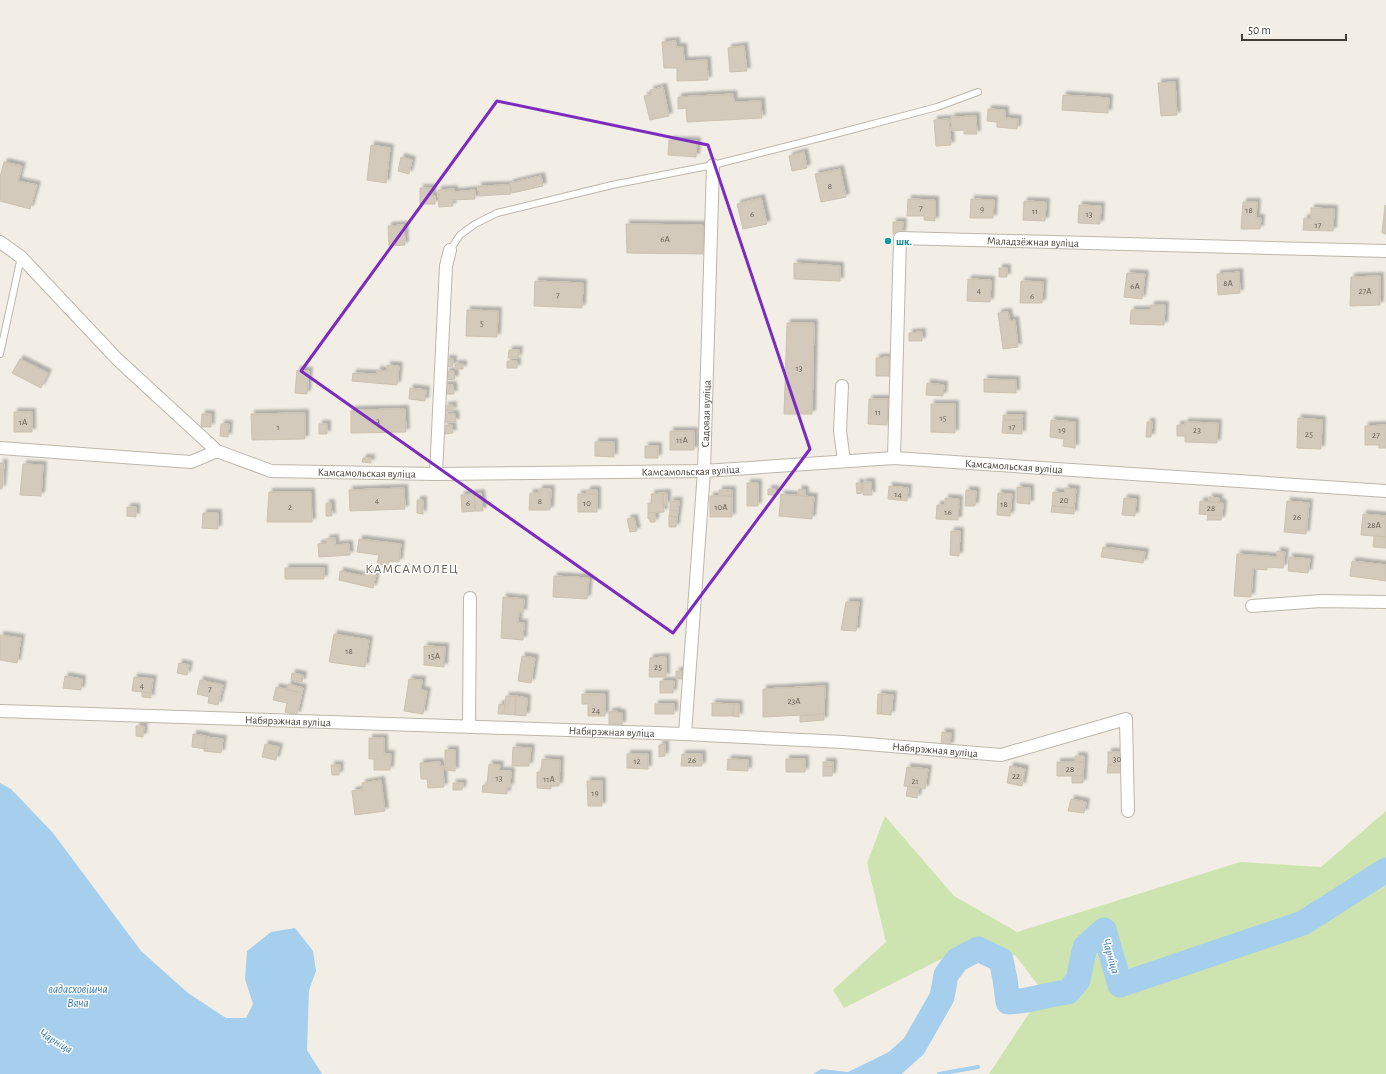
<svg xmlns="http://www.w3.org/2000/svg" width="1386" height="1074" font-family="'Alegreya Sans',sans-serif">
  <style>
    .green { fill: #cde4b0 }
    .water { fill: #a5cfec }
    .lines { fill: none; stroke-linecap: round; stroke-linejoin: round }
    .stream { stroke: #a5cfec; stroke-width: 4 }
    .river { stroke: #a5cfec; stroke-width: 25 }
    .building { fill: #d3cabc; stroke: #cdc1af; filter: url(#shadow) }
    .service-casing { stroke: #bdb6a9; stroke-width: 8 }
    .minor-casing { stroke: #bdb6a9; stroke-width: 14 }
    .service { stroke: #fff; stroke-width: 6 }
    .minor { stroke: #fff; stroke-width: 12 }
    .marked { fill: none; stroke: #7b2cbf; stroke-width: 3; stroke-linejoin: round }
    .culture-dot { fill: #0f9aa8; stroke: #fff; stroke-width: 1.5 }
    .labels { text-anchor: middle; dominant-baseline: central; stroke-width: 3; stroke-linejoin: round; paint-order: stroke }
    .number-label { font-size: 9px; fill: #686157 }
    .culture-label { font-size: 11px; font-weight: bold; fill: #0d838f; stroke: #fff; text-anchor: start }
    .street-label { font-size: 11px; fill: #443e35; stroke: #fff }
    .water-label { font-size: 12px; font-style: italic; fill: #3579aa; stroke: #fff }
    .quarter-label { font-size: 13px; letter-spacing: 1px; fill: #665c4d; stroke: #fff }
  </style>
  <defs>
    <filter id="shadow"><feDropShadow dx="3.5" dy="-3.5" stdDeviation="1" flood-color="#0004"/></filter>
  </defs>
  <rect width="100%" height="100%" fill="#f2eee6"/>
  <!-- green -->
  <path class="green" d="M1386 811V1074H989L1043 992 1016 956 973 943 844 1008 833 990 886 942 867 863 885 816 954 896 1017 932 1240 862 1321 867Z"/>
  <!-- water -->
  <path class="water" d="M0 783 11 789 53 833 141 951 188 993 226 1018H246L253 1004 245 979 247 951 271 932 295 928 313 951 316 971 309 990 307 1050 322 1074H0Z
    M905 1046H914L898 1068 897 1074H813L821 1069 848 1072 895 1049Z"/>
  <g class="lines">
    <!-- stream -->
    <path class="stream" d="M939 1074 978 1067"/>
    <!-- river -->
    <path class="river" d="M883 1074 914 1046 942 997 946 975 957 960 978 949 1001 960 1005 979 1008 1002C1028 1002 1048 994 1068 992L1078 980 1085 947 1104 930 1120 985 1303 923 1386 870"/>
  </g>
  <!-- building -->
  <path class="building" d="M676 41V47H683L684 61 707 60 708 80 677 81V68H664L662 42Z
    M744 46 747 71 730 72 728 48Z
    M1175 82 1177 115 1161 116 1158 83Z
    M663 87 669 116 650 120 644 96 651 95 650 90Z
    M733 94 734 102 761 101 762 118 687 122 686 108 678 109V97Z
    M1063 95 1109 98 1108 113 1062 110Z
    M988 109 1005 110V118L1018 119 1017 129 997 127V122L987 121Z
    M976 116 977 134H964V130L952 131 951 117Z
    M949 119 951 145 936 146 934 120Z
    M669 140 697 141 696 157 668 155Z
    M371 145 390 148 386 183 367 180Z
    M804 152 807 168 792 171 789 156Z
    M401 157 412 160 409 174 398 171Z
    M4 162 22 166 18 181 37 185 30 209 0 201V177Z
    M840 169 846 197 821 202 815 174Z
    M541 176 543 186 512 193 510 183Z
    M510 185 511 194 479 196 478 186Z
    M420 188H432V196H435V204H420Z
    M454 189V192L475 190V199L452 200 453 206 439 207 438 190Z
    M761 198 767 224 743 229 737 204Z
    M908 199 935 200V221L924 220V216H907Z
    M971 199 994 200 993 218H970Z
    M1024 201 1046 202 1045 221 1023 220Z
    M1243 202H1257L1256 218H1261L1260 229H1241Z
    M1079 205 1101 206 1100 224 1078 223Z
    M1385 205 1386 234 1382 233Z
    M1311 208 1334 209 1333 231 1303 230 1304 218 1311 219Z
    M893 222H903L902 234H893Z
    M626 224 703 225V254L627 253Z
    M404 225 405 245 389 246 388 226Z
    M794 263 840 266V281L794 279Z
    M999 268H1007V277H999Z
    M1239 272 1240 293 1218 295 1217 274Z
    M1127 273 1145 274 1142 299 1124 297Z
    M1380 276V305L1350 306 1351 277Z
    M968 279 991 280 990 302 967 301Z
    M535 281 583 283 582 308 534 306Z
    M1021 281 1043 282 1042 303H1020Z
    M1151 305H1165L1164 325 1130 324 1131 310H1150Z
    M467 310 498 311 497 337 466 336Z
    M1008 312 1010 321 1015 320 1018 347 1003 349 998 313Z
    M787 323H814L812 414H784Z
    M922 332V341H909V333Z
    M509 350H519L518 358H508Z
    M889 357V376H876V358Z
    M20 359 48 373 41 388 12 373Z
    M446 359H453V366L446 367Z
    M507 361H517V368H507Z
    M455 364H463V369H455Z
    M387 365 399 366 397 385 352 381 353 373 377 374V370L387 371Z
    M297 370 309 371 307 394 295 393Z
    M454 371 455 379 446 380V372Z
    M984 379 1016 380V393L984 392Z
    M927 383 944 385 943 396 926 395Z
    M444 385H453L454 394H444Z
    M410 388 426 390 425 401 409 399Z
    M869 399H888L887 425 868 424Z
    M931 404H955V433L931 432Z
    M453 405V411H445V406Z
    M405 409 406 432 351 433V410Z
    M14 412H32V432H14Z
    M305 413V439L252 440 251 414Z
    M202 414H211V427H201Z
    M444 414H455L456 422H444Z
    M1003 415H1023L1022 420H1003Z
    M1298 418 1322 420 1321 449 1297 448Z
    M1003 420H1022V434L1002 433Z
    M1051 420 1075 422V448L1063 446 1064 439 1050 437Z
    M1147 422H1152L1151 437H1146Z
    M1185 422 1218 423 1217 443 1185 442V436H1177V425H1185Z
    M221 424H229L228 437 220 436Z
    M319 424H327V434H319Z
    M452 425 453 433 445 434 444 426Z
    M1386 425V448H1379V445H1365V426Z
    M670 431H694V450H670Z
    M595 442H614V457L595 456Z
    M645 446H658V458H645Z
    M363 458H371V463L362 462Z
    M0 463H4L2 489H0Z
    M23 464 43 465 41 496 20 495Z
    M863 482H871L872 495H863Z
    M747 483H758V506H747Z
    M856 483H861L862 493 857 494Z
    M889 486 908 488 907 501 888 499Z
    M1017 487 1030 488V504L1017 503Z
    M404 488 405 509 350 511 349 490Z
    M1065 488 1076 489 1074 508 1052 506 1053 492 1065 493Z
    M539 489H551L550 510H529L530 493H539Z
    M768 489H775V495H768Z
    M799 489 805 490V496L798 495Z
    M587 490H597V494H587Z
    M719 490H732V496H719Z
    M966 490 976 491 975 506H965Z
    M269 492H311L312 522H267Z
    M481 493 483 511H475L474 494Z
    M663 493 664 512 648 513V503H652L651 494Z
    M663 493H667V505H663Z
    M998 493 1012 494 1010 516 997 515Z
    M474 494 475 511 462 512 461 495Z
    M578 494H597V512H578Z
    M781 494 814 497 812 519 779 516Z
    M710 496H732V517H710Z
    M1209 497 1219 498V502H1209Z
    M945 498 959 499 958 520 936 519 937 505H945Z
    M1124 498 1136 499 1135 516 1122 515Z
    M417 500H423V514L417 513Z
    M670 501H679L678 511 670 510Z
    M1200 501 1223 503 1222 516 1199 514Z
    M1287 501 1309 503 1306 534 1284 532Z
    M326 503H331L332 516H326Z
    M1052 506 1074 508V514L1051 512Z
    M127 507H136V517L127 516Z
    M670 510 678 511 677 517 669 516Z
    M655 512V522H650V519H648V513Z
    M203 513H218V529L202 528Z
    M1363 514 1386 516V537L1361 535Z
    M1208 515 1222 516 1221 520H1207Z
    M669 516 677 517 676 527H669Z
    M634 518 637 531 630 532 627 519Z
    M951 531H960L959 556 950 555Z
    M1374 536 1386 537V548L1373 547Z
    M335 538V545L349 544 350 555 319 557 318 544 327 543 326 539Z
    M359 539 401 544 399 562 389 561 388 565 377 564 379 555 357 552Z
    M1103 547 1145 552 1143 563 1101 557Z
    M1277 551 1285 552 1283 568 1267 567V570L1253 569 1251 597 1234 596 1237 554 1277 557Z
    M1289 557 1310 559 1308 573 1288 571Z
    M1352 561 1386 565V581L1350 576Z
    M285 568H324V579H285Z
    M340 571 363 576 364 572 376 575 373 588 339 580Z
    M554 576 589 578 587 599 553 597Z
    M503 597 524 599 523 613 519 612 518 623H524L523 640 501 638Z
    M846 602H859L856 631 841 630Z
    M334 634 369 640 365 667 329 662Z
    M0 635 21 638 17 663 0 660Z
    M424 646 445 647 444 667 424 665Z
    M522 656 535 658 531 683 518 681Z
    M666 657V677H649L650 658Z
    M179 663 189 665 187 675 177 673Z
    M676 671H682V679H676Z
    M292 673 303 675 302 682 291 680Z
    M65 676 82 679 81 690 63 688Z
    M134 677 153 679 151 693 132 691Z
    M409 679 422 680 421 690 427 691 423 714 404 711Z
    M200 680 223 685 218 705 208 703 209 697 197 694Z
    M660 681H674L673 693H660Z
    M288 684 303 688 302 693 287 690Z
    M825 686 824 714 763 717V689Z
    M276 687 302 693 297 715 285 712 287 703 273 700Z
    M142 692 151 693V698L142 697Z
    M582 694H605V716H588V704H582Z
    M878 694H882L881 714H877Z
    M882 694 893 695 891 715 881 714Z
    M506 696H516L515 715 504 714Z
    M516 696 527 698 526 716 515 715Z
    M712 703 734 704 733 716H712Z
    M499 704 505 705 504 714H498Z
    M655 704H674V714H655Z
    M734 704H739V717L733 716Z
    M617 711V713H622V725H609V712Z
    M824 714V720L800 722V716Z
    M136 726H144L143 737 136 736Z
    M942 732 951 733 950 746 941 745Z
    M193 734 206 736 205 749 192 747Z
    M206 737 223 739 221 753 204 751Z
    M369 738H384V754H391L390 770H374V759H369Z
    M265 744 279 747 276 760 262 757Z
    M665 744V756L659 757V745Z
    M513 747 531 748 529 766H512Z
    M445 750H455V771L445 770Z
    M1108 752H1125V766L1108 765Z
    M627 754H648V769L627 768Z
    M682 754H702V766H681Z
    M1075 756H1084V762H1075Z
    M542 759 560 760 559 786H551V789L537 788V772H541Z
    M728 759 748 760V771L727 770Z
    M786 759H805V772H786Z
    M440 762V766H443L444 787 428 788 427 779H421L420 763Z
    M823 762H833V767L823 766Z
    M1057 762H1084L1083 776H1057Z
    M489 764 500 765 499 771H511L510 787H507V794L482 792 483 785H487Z
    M331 765H340L339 775H332Z
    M1108 765 1125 766 1124 773H1107Z
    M823 766 833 767 832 776H823Z
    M1010 766 1025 769 1022 786 1007 783Z
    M907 767 928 769 925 789 904 786Z
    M1072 776H1083V783H1072Z
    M381 780 385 811 355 815 352 791 363 789 362 783Z
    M587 781H602V806H588Z
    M453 783H463L462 790H453Z
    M908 786 919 788 917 798 906 796Z
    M1071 799 1086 802 1084 813 1068 811Z"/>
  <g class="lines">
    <!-- service casing -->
    <g class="service-casing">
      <path id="service" d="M450 250 460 235 475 224 497 213 612 185 713 165 839 133 937 107 978 92
        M0 354 21 257"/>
    </g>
    <!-- minor casing -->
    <g class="minor-casing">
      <g id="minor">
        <path d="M0 242 21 257 117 359 217 451"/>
        <path d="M842 386 840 431 844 461"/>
        <path id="s1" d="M0 448 191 462 217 451 271 471 436 474 704 471 894 458 1386 491"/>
        <path id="s2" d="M894 458 900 238 1386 251"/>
        <path d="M436 474 446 266 450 250"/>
        <path d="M1252 606 1321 601 1386 602"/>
        <path id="s3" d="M0 711 685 734 843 742 1001 755 1126 719 1128 811"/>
        <path d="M469 727 470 598"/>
        <path id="s4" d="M685 734 704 471 713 165"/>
      </g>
    </g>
    <!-- service -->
    <use href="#service" class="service"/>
    <!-- minor -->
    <use href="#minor" class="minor"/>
  </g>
  <!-- marked area -->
  <path class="marked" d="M497 101 708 145 810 449 673 633 301 371Z"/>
  <!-- markers -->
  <circle class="culture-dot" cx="888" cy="241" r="4"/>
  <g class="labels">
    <!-- number labels -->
    <g class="number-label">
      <text x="830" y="186">8</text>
      <text x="921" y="208">7</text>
      <text x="982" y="209">9</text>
      <text x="1249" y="210">18</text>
      <text x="1035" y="211">11</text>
      <text x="752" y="214">6</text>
      <text x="1089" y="214">13</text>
      <text x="1318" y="225">17</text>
      <text x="665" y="239">6А</text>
      <text x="1228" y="283">8А</text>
      <text x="1135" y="286">6А</text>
      <text x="979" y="290">4</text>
      <text x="1365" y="291">27А</text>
      <text x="558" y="295">7</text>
      <text x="1032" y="296">6</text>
      <text x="482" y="323">5</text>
      <text x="799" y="368">13</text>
      <text x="878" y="412">11</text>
      <text x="943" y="418">15</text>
      <text x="378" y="421">3</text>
      <text x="23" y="422">1А</text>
      <text x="278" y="427">1</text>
      <text x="1012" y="427">17</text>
      <text x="1062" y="430">19</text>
      <text x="1197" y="430">23</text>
      <text x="1309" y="434">25</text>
      <text x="1376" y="435">27</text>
      <text x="682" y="440">11А</text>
      <text x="898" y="494">14</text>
      <text x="377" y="500">4</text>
      <text x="1064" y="500">20</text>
      <text x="540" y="501">8</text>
      <text x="468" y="503">6</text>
      <text x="587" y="503">10</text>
      <text x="1004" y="504">18</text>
      <text x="290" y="507">2</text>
      <text x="721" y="507">10А</text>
      <text x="1211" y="508">28</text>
      <text x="948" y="512">16</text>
      <text x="1297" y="517">26</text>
      <text x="1374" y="525">28А</text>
      <text x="349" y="651">18</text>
      <text x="434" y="656">15А</text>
      <text x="658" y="667">25</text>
      <text x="142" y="685">4</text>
      <text x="210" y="689">7</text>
      <text x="794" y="701">23А</text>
      <text x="596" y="710">24</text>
      <text x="1117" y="759">30</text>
      <text x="692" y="760">26</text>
      <text x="637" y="761">12</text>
      <text x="1070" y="769">28</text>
      <text x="1016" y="776">22</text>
      <text x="499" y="778">13</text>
      <text x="549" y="779">11А</text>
      <text x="915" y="781">21</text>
      <text x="595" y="793">19</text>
    </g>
    <!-- culture labels -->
    <g class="culture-label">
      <text x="896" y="241">шк.</text>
    </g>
    <!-- street labels -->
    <g class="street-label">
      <text stroke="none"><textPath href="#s2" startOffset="353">Маладзёжная вуліца</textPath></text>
      <text stroke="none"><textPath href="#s4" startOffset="321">Садовая вуліца</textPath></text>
      <text stroke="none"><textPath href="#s1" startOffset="1021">Камсамольская вуліца</textPath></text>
      <text stroke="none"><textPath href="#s1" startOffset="697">Камсамольская вуліца</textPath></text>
      <text stroke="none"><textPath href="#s1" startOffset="373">Камсамольская вуліца</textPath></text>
      <text stroke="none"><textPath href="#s3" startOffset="288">Набярэжная вуліца</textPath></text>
      <text stroke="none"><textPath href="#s3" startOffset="612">Набярэжная вуліца</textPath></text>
      <text stroke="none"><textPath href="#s3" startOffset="936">Набярэжная вуліца</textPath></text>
    </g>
    <!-- water labels -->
    <g class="water-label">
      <text transform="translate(1111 956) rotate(74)">Чарніца</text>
      <text x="78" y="989">вадасховішча<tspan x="78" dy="14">Вяча</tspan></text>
      <text transform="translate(56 1041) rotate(31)">Чарніца</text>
    </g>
    <!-- quarter labels -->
    <g class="quarter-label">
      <text x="412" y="569">КАМСАМОЛЕЦ</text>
    </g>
  </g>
  <!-- scale -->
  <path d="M1242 34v6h104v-6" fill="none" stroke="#443e35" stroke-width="2"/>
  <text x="1248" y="34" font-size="12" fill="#443e35" stroke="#ffffff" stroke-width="3" paint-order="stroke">50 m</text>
</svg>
